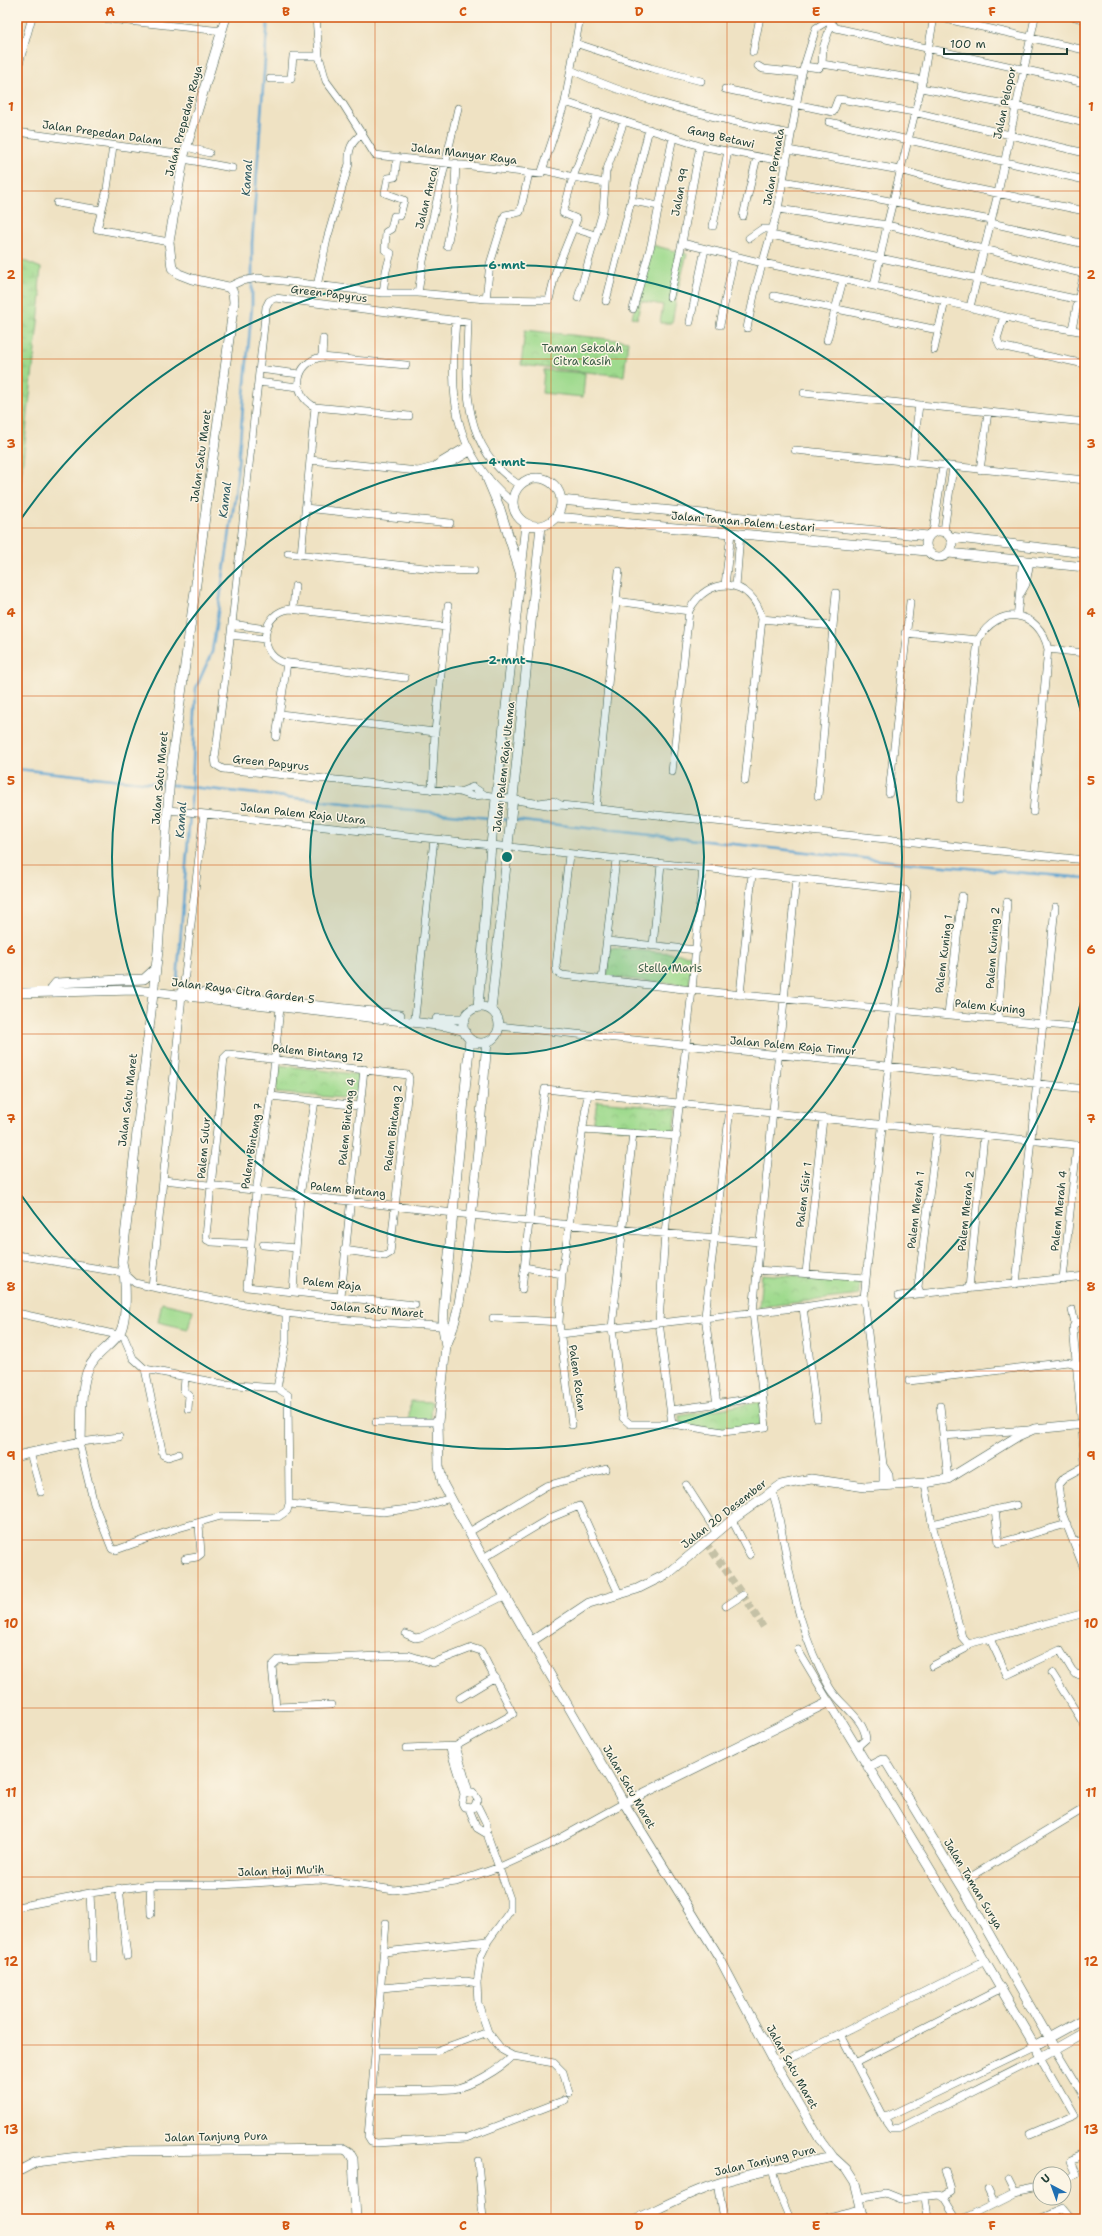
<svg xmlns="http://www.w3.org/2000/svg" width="1102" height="2236" font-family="'Shantell Sans',sans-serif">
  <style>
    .green { fill: #9fda8e; stroke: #5f8c61 }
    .wetland { fill: url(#wetland-marsh); stroke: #5f8c61 }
    .park { fill: url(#park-crowns); stroke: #5f8c61 }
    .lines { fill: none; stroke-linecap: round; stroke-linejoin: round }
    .stream { stroke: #5aa3d1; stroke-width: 2.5 }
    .minor-tunnel { stroke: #c5c1a6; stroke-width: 7; stroke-dasharray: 7 3.5; stroke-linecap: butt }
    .minor-casing { stroke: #3e5649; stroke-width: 8 }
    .tertiary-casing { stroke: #3e5649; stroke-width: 10 }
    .minor { stroke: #fff; stroke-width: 7 }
    .tertiary { stroke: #fff; stroke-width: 9 }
    .grid { fill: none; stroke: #d45610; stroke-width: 1; stroke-opacity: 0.55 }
    .ring { fill: none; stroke: #0f766e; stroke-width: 2 }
    .labels { text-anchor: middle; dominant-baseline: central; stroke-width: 3; stroke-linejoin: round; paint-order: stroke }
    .street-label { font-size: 11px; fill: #1f3d34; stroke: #fcf5e5 }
    .park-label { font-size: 11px; fill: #395c46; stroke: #fcf5e5 }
    .water-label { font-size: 12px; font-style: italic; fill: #315c63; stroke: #fcf5e5 }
    .centre { fill: #0f766e; stroke: #fcf5e5; stroke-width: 2 }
    .ring-label { font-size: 12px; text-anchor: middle; font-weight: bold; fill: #0f766e; stroke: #fcf5e5; stroke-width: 3; stroke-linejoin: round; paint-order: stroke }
    .neatline { fill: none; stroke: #d45610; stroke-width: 1.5 }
    .grid-label { font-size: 13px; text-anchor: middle; font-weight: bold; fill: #d45610 }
  </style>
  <defs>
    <pattern id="wetland-marsh" width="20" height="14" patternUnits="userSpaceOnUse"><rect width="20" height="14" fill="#9fda8e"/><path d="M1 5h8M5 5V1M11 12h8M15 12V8" fill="none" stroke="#88bc7b"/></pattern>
    <pattern id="park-crowns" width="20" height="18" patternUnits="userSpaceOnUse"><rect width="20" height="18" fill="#9fda8e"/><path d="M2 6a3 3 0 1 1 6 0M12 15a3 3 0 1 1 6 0" fill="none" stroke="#88bc7b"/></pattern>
  </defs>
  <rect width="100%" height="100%" fill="#fcf5e5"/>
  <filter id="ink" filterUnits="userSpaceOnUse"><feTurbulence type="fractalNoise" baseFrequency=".025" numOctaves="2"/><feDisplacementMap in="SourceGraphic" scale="8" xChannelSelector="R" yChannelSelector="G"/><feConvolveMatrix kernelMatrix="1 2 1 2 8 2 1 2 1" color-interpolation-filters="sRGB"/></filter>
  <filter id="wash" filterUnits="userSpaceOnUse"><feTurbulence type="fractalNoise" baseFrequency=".012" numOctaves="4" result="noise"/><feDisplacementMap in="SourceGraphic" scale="16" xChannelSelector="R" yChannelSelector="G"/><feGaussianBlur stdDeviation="0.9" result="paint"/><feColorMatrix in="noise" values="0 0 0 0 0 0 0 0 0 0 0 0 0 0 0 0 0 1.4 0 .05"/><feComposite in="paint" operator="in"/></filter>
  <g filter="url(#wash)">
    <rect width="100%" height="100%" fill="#efe2c3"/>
    <!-- green -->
    <path class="green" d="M652 245 687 254 678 289 672 323H660L663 305 641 301 637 319 632 317Z
      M544 370 585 373 583 397 542 393Z
      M162 1303 193 1310 188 1329 158 1322Z
      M410 1401 432 1402 431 1420 409 1419Z"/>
    <!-- wetland -->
    <path class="wetland" d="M17 258 41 268 39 289 41 295 17 515Z"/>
    <!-- park -->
    <path class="park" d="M525 330 628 341 624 376 521 365Z
      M610 948 693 955 689 985 607 977Z
      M278 1065 361 1075 357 1099 276 1093Z
      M597 1101 677 1108 674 1132 593 1126Z
      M762 1274 860 1282 859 1295 759 1307Z
      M760 1402 764 1425 717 1431 680 1425 679 1416Z"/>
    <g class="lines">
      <!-- stream -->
      <path class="stream" d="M17 769 508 820
        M513 820 898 862 1085 878
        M177 982 192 788 196 688 212 652 235 497 252 305V243L268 17"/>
    </g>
  </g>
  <g filter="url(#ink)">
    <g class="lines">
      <!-- minor-tunnel -->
      <path class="minor-tunnel" d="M706 1543 743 1595 764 1628"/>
      <!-- minor casing -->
      <g class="minor-casing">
        <path id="minor" d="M90 17 222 31
          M316 17 319 56 326 81 343 104 375 155 541 174 565 102 580 17
          M934 17 921 88 887 225 874 286 945 301 1030 323 1085 332
          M937 17 1085 50
          M1075 17 1085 20
          M829 20 836 28 1085 83
          M831 25 823 48 822 64 923 80
          M575 43 651 68 701 81
          M753 52 760 17
          M758 66 763 69 802 73
          M804 66 819 68 822 64
          M571 70C641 103 715 117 790 134
          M17 71 32 17
          M270 79H291L293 56H319
          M921 88 1016 106 1085 123
          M725 89 833 112 838 99 846 100 914 112 1085 153
          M565 102 700 146 787 162
          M829 122 1085 180
          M17 132 184 155
          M113 146 107 189 97 229 169 242
          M700 146 682 243 763 263 874 286
          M187 147 209 153
          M788 150 900 170 947 183 1085 211
          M184 159 232 168
          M544 170 573 177 598 112
          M783 181 991 220
          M632 201 659 206
          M57 203 101 210
          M778 209 887 225 1085 274
          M743 216 757 157
          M991 223 1085 244
          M713 226 728 151
          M573 228 595 235
          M771 235 1085 301
          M749 238 762 229H773
          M447 246 454 209 456 163
          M317 286 327 239 349 164C348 149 351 142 363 133
          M228 287 241 281 258 278 383 293H418L486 299 549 300 556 271 577 219 563 213 573 177 605 183
          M383 293 386 271 391 253 385 250 386 232 391 229 394 216H400L404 200 385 193 388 178 395 177 397 157
          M418 293 423 261 458 108
          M774 296 938 330
          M670 297 682 243
          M578 298 603 211 606 172 624 121
          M486 299 490 264 505 215 520 212 529 173
          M606 301 649 129
          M970 307 998 193 1035 17
          M633 309 651 245 673 137
          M1004 316 997 339 1000 346 1085 364
          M456 320C450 396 450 449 512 502
          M690 322 705 249
          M720 325 734 257
          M747 328 756 286 778 209 802 73 816 28 829 20V17
          M1072 329 1085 268
          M827 340 843 280
          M934 350 945 301
          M322 357 323 339
          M406 365 322 357C295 362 290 394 315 407L409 416
          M259 369 299 374
          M258 382 298 387
          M804 393 1085 422
          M795 450 1085 480
          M310 460 418 471 453 462 470 452
          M912 462 919 405
          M437 464 467 446
          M980 470 988 412
          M519 485C460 446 466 384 468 322L275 298 269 301 266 307 232 624 215 758 216 765 223 769 460 792 472 796 485 795 553 806 561 805 1085 860
          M305 508 450 523
          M944 531 953 467
          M933 532 943 466
          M288 553 443 570 474 571
          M301 555 315 407
          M725 585 731 533
          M736 587 740 534
          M1021 593 1026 584 1030 561
          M616 601 689 611
          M293 609 295 586
          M1017 616C1020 597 1020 579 1023 560
          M762 619 833 626
          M232 624 266 629
          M905 633 978 640
          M231 635 265 639
          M1048 649 1085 653
          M405 678 282 662C256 652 262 612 290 609L446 627
          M280 714 435 732
          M276 737 287 663
          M672 772 689 611C708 573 753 578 762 619L745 781
          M432 790 435 732 448 606
          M460 792 473 787 485 795
          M889 793 910 602
          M818 796 836 593
          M960 799 978 640C998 604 1039 609 1048 649L1033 812
          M539 803 553 801 561 805
          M596 809 619 571
          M169 810 905 890 907 894 864 1298 883 1465V1486
          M569 855 556 966 557 972 562 975 692 990 1085 1028
          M607 941 697 950
          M653 946 661 864
          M602 980 616 860
          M183 991 204 814
          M740 995 752 874
          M280 1008 271 1096 256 1191 247 1287 415 1305
          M948 1014 962 896
          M415 1017 434 839
          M998 1019 1007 902
          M499 1026 887 1066 1085 1089
          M271 1096 359 1106
          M582 1130 677 1136
          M633 1133 612 1328 623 1418 630 1424H672L723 1432 766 1427 753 1312 796 879
          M164 1180 507 1219 759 1242
          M250 1244 212 1242 207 1240 206 1236 224 1058 228 1054 408 1075 409 1079 390 1253 385 1256 344 1250
          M263 1245 296 1248
          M17 1255 124 1273 135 1283 152 1287 286 1313 347 1320 454 1327
          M524 1267 562 1274
          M756 1270 866 1278
          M806 1273 823 1119
          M1063 1279 1077 1145
          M1016 1284 1055 907
          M152 1287 182 996
          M969 1288 984 1136
          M522 1289 536 1155 545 1089 1085 1146
          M293 1291 300 1196 315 1101
          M920 1292 918 1287 937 1131
          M341 1296 364 1069
          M899 1296 1085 1276
          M803 1307 817 1418
          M1072 1310 1075 1323 1073 1327 1085 1462
          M17 1313 118 1335
          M493 1318 559 1322
          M1075 1323 1085 1321
          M560 1334 803 1307 864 1298
          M145 1369 163 1455 168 1457 178 1454
          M185 1378 184 1391 189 1395 188 1409
          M909 1381 1068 1362 1085 1367
          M277 1388 286 1341V1313
          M717 1405 705 1316 730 1109
          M940 1406 948 1479
          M671 1410 763 1397
          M376 1422H438
          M672 1424 659 1322 665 1233 692 990 703 868
          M572 1425 559 1322 562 1274 588 1093
          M943 1436 1028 1430
          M81 1442 119 1437
          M79 1443 94 1504 112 1549 116 1550 175 1529 221 1516 278 1517 287 1511 289 1504 288 1395 277 1388 223 1384 145 1369 133 1358 124 1337 119 1334
          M30 1453 41 1492
          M883 1465 889 1475 890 1486
          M1085 1466 1065 1477 1058 1485 1062 1513 1085 1571
          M925 1483 932 1524 962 1637 968 1644 1085 1613
          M686 1485 717 1533
          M772 1490 777 1508C790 1571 796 1630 830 1688 840 1705 864 1718 866 1739L857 1747
          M289 1504 383 1512 417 1508 451 1498
          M995 1510 999 1543 1067 1524
          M732 1520 750 1555
          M932 1524 1016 1505
          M469 1532 546 1486 606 1469
          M1074 1542 1085 1540
          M483 1558 550 1518 579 1506 619 1594
          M185 1559 197 1557 201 1554 199 1524
          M726 1606 743 1595
          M406 1634 415 1638 421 1637 506 1595
          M990 1639 1007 1675 1060 1650 1072 1670 1077 1675 1085 1673
          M798 1650 829 1702
          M932 1666 965 1649 968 1644
          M1052 1673 1085 1726
          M460 1698 495 1677
          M331 1705 276 1707 272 1666 278 1660 408 1655 433 1663 472 1648 481 1651 513 1714 456 1746 406 1748
          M449 1746 464 1794 462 1803 464 1807 473 1808 478 1800 473 1792 464 1794
          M456 1746 469 1792
          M477 1805 486 1823 487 1834 510 1899V1911L488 1941 481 1956 477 1983 478 2003 488 2032 502 2050 513 2056 554 2063 563 2072 569 2093
          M469 1809 477 1828 487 1834
          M150 1885 151 1914
          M119 1888 127 1956
          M964 1890 967 1881 974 1875 1085 1808
          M90 1893 93 1958
          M17 1907 90 1893 150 1885H221L320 1879 394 1890 456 1882 500 1867 548 1845 624 1803
          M386 1923 368 2137 371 2142 376 2143 466 2138 565 2100
          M384 1952 488 1941
          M381 1988 466 1981 477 1983
          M840 2034 985 1961
          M1055 2049 1085 2099
          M376 2051H436L488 2032
          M855 2063 1002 1988
          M776 2065 840 2034 884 2118 891 2128H900L1041 2057 1074 2115 1030 2134
          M372 2091C399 2090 427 2091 453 2089 471 2087 501 2068 513 2056
          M884 2118 1034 2046
          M478 2161 483 2219
          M772 2169 778 2191 790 2219
          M1008 2179 1015 2193
          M1064 2179 1077 2174 1071 2160 1085 2154
          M718 2183 724 2219
          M988 2190 994 2203
          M943 2196 951 2191 945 2171
          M925 2197 928 2219
          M859 2198 885 2193 900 2199 939 2195 945 2199 957 2219
          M821 2219 861 2209
          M963 2219 1015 2193 1040 2188
          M1036 2219 1062 2208 1071 2219"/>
      </g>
      <!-- tertiary casing -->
      <g class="tertiary-casing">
        <path id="tertiary" d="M513 502a24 24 0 1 1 48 0a24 24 0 1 1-48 0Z
          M487 478 500 509 520 572
          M561 500 928 536
          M556 517 927 551
          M926 544a13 13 0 1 1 26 0a13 13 0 1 1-26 0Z
          M950 537 1085 553
          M949 553 1085 567
          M52 988 56 983 144 979 156 968
          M182 991 400 1015
          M17 993 135 990 446 1026 465 1031
          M478 1007 491 845 526 524
          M463 1025a18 18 0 1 1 36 0a18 18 0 1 1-36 0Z
          M491 1010 541 526
          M437 1019H465
          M470 1039 444 1305 443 1328 446 1346 438 1422 439 1466 443 1484 483 1558 624 1803 719 1957 776 2065 821 2141 833 2157 846 2169 855 2183 864 2219
          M446 1346C460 1315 462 1282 467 1248 477 1180 481 1110 487 1042
          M17 1456 81 1442C82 1419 80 1393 87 1372 93 1355 109 1348 119 1334 128 1321 126 1278 122 1262L158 951 170 776 234 302 233 292 228 287 192 279 179 274 172 268 169 242 184 155 226 17
          M532 1641 589 1603 637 1589 669 1573 732 1520 781 1485 811 1479 865 1487 925 1483 948 1479 1018 1436 1034 1429 1085 1424
          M868 1767 882 1760H885L964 1890 1055 2049
          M624 1803 829 1702 953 1907 1041 2057 1085 2032
          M1034 2046 1085 2018
          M17 2172 36 2162 128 2151 344 2149 349 2152 353 2159 356 2219
          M637 2219C664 2206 690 2192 719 2183 756 2171 795 2165 833 2157"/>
      </g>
      <!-- minor -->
      <use href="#minor" class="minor"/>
      <!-- tertiary -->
      <use href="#tertiary" class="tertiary"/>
    </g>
  </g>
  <!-- grid -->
  <path class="grid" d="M198 17V2219M375 17V2219M551 17V2219M727 17V2219M904 17V2219M17 191H1085M17 359H1085M17 528H1085M17 696H1085M17 865H1085M17 1034H1085M17 1202H1085M17 1371H1085M17 1540H1085M17 1708H1085M17 1877H1085M17 2045H1085"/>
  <!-- distance rings -->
  <circle cx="507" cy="857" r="197" fill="#0f766e" fill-opacity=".12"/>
  <g class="ring">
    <circle cx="507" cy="857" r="197"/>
    <circle cx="507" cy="857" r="395"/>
    <path d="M1085 985A592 592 0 0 1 19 1192M19 522A592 592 0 0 1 1085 729"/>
  </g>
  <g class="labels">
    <!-- street labels -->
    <g class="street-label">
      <text transform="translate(1005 103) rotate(-78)">Jalan Pelopor</text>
      <text transform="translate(184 121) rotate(-75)">Jalan Prepedan Raya</text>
      <text transform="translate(102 133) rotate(8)">Jalan Prepedan Dalam</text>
      <text transform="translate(721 137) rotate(13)">Gang Betawi</text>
      <text transform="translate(464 154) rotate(7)">Jalan Manyar Raya</text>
      <text transform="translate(774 167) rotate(-80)">Jalan Permata</text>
      <text transform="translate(680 192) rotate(-79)">Jalan 99</text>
      <text transform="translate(427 198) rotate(-76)">Jalan Ancol</text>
      <text transform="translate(329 294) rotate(7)">Green Papyrus</text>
      <text transform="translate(201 456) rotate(-82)">Jalan Satu Maret</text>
      <text transform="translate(743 522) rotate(5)">Jalan Taman Palem Lestari</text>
      <text transform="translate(271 763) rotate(6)">Green Papyrus</text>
      <text transform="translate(504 767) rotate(-84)">Jalan Palem Raja Utama</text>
      <text transform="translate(160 778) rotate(-85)">Jalan Satu Maret</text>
      <text transform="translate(303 814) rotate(6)">Jalan Palem Raja Utara</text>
      <text transform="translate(993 948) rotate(-86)">Palem Kuning 2</text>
      <text transform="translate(944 954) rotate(-83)">Palem Kuning 1</text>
      <text transform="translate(243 991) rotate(7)">Jalan Raya Citra Garden 5</text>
      <text transform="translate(990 1007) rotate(6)">Palem Kuning</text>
      <text transform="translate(793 1046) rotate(5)">Jalan Palem Raja Timur</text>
      <text transform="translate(318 1053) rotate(6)">Palem Bintang 12</text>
      <text transform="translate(128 1100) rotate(-83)">Jalan Satu Maret</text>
      <text transform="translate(347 1122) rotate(-84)">Palem Bintang 4</text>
      <text transform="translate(393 1128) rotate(-83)">Palem Bintang 2</text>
      <text transform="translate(252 1146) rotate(-81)">Palem Bintang 7</text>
      <text transform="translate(204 1148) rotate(-85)">Palem Sulur</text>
      <text transform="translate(348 1190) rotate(6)">Palem Bintang</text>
      <text transform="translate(804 1195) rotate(-83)">Palem Sisir 1</text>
      <text transform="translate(916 1210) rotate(-83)">Palem Merah 1</text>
      <text transform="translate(966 1211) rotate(-84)">Palem Merah 2</text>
      <text transform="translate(1059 1211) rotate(-84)">Palem Merah 4</text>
      <text transform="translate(332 1284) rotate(6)">Palem Raja</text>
      <text transform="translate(377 1310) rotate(5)">Jalan Satu Maret</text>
      <text transform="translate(577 1378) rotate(82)">Palem Rotan</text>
      <text transform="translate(724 1514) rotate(-38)">Jalan 20 Desember</text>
      <text transform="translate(629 1787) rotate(60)">Jalan Satu Maret</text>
      <text transform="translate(281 1871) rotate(-2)">Jalan Haji Mu'ih</text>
      <text transform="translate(973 1884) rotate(59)">Jalan Taman Surya</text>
      <text transform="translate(792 2067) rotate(61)">Jalan Satu Maret</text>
      <text transform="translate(216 2137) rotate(-1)">Jalan Tanjung Pura</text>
      <text transform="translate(765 2161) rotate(-13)">Jalan Tanjung Pura</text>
    </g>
    <!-- park labels -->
    <g class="park-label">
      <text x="582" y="348">Taman Sekolah<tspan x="582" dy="13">Citra Kasih</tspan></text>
      <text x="670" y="968">Stella Maris</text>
    </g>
    <!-- water labels -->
    <g class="water-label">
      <text transform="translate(247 178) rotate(-86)">Kamal</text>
      <text transform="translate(225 500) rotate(-83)">Kamal</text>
      <text transform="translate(181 820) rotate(-86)">Kamal</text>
    </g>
  </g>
  <circle cx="507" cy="857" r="6" class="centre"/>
  <g class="ring-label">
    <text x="507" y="269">6 mnt</text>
    <text x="507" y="466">4 mnt</text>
    <text x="507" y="664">2 mnt</text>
  </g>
  <!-- margin -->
  <rect width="1102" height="2236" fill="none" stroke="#fcf5e5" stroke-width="44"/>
  <!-- north arrow -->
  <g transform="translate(1052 2186) rotate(319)"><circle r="19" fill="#fcf5e5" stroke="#a4ab9e"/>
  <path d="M0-3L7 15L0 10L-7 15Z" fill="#1f6fb2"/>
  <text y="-6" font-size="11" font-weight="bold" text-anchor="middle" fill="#1f3d34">U</text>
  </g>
  <!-- scale -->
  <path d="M944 48v6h123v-6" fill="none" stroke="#1f3d34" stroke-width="2"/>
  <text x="950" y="48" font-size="12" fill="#1f3d34" stroke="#fcf5e5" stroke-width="3" paint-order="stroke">100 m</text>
  <rect x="22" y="22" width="1058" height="2192" class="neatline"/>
  <g class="grid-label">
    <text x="110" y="16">A</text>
    <text x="286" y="16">B</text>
    <text x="463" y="16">C</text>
    <text x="639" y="16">D</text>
    <text x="816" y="16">E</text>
    <text x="992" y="16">F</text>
    <text x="11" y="111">1</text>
    <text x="1091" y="111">1</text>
    <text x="11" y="279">2</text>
    <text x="1091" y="279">2</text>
    <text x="11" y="448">3</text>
    <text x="1091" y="448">3</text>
    <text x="11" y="617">4</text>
    <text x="1091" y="617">4</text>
    <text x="11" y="785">5</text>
    <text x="1091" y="785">5</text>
    <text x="11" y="954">6</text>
    <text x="1091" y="954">6</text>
    <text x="11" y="1123">7</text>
    <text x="1091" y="1123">7</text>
    <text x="11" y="1291">8</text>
    <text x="1091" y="1291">8</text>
    <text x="11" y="1460">9</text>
    <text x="1091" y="1460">9</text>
    <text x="11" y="1628">10</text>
    <text x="1091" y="1628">10</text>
    <text x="11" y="1797">11</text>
    <text x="1091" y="1797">11</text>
    <text x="11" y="1966">12</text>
    <text x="1091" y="1966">12</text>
    <text x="11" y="2134">13</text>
    <text x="1091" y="2134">13</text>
    <text x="110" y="2230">A</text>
    <text x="286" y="2230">B</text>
    <text x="463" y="2230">C</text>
    <text x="639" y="2230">D</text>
    <text x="816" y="2230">E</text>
    <text x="992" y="2230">F</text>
  </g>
</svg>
